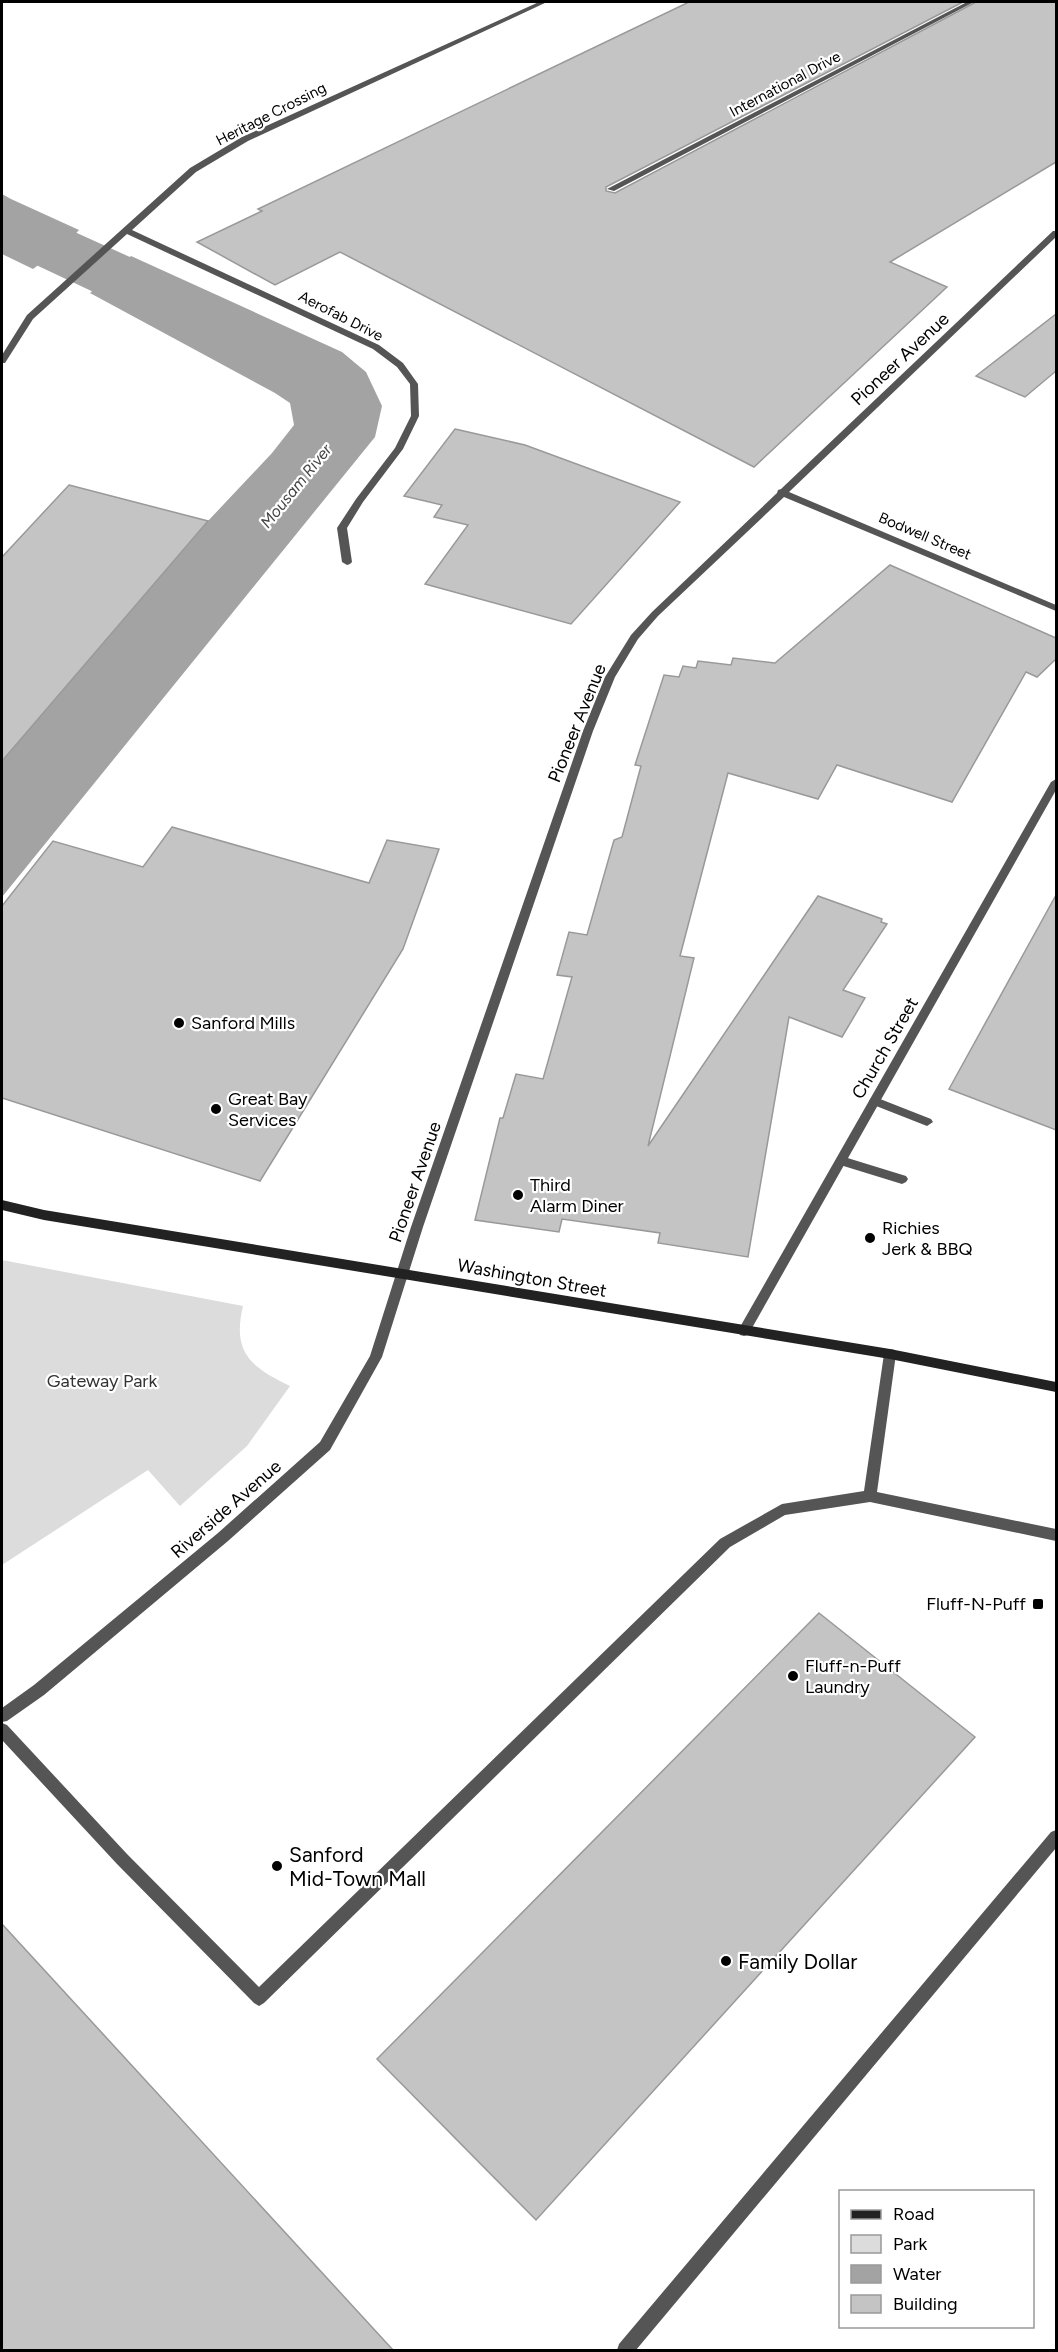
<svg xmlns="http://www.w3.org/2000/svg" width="1058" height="2352" font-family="Figtree,sans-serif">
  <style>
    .green { fill: #dcdcdc }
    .water { fill: #a3a3a3 }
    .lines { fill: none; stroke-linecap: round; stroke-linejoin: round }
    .river { fill: #a3a3a3; fill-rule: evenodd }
    .building { fill: #c4c4c4; stroke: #999; stroke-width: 1.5 }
    .lane { fill: #555; fill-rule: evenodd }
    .street { fill: #555; fill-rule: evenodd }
    .secondary { fill: #222; fill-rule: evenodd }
    .poi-dot { fill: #000; stroke: #fff; stroke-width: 2 }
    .labels { text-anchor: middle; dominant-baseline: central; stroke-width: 4.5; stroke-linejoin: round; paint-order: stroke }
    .far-street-label { font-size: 15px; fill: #000; stroke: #fff }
    .far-water-label { font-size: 16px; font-style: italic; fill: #444; stroke: #fff }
    .street-label { font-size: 18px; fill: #000; stroke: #fff }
    .poi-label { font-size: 18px; fill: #000; stroke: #fff; text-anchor: start }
    .park-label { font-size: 18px; fill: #333; stroke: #fff }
    .near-poi-label { font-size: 21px; fill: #000; stroke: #fff; text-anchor: start }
  </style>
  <rect width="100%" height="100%" fill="#fff"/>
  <!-- green -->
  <path class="green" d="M2 1260 243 1306C232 1352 250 1367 290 1386L247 1446 180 1506 148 1470 2 1565Z"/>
  <!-- water -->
  <path class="water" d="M2 194 11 199 79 230 66 244 33 269 2 254Z
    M131 256 342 352 366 372 382 406 375 437 2 897V761L208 521 272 453 294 425 290 403 275 393 90 293Z"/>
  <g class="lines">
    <!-- river -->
    <path class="river" d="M2 204 26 210 267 319 277 334 267 349 241 356 215 349 2 249Z"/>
  </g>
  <!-- building -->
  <path class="building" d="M689 2H963L606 187V191L615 193 976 2H1056V162L890 262 947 287 754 467 340 252 275 285 197 242 262 211 258 209Z
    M1056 314V371L1025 397 976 376Z
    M455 429 525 445 680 502 571 624 425 584 468 525 434 517 442 505 404 496Z
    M69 485 208 521 2 761V557Z
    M890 565 1056 638V659L1037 677 1026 672 952 802 837 765 818 799 728 773 680 956 694 958 648 1146 818 896 882 919 881 922 887 924 843 990 865 998 842 1037 789 1017 748 1257 658 1243 660 1233 562 1219 559 1232 475 1220 500 1118H503L516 1074 543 1079 572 977 557 975 569 932 587 935 614 840 622 837 641 766 635 765 664 675 679 677 683 666 696 668 698 661 731 665 733 658 775 663Z
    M172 827 369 883 387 840 439 849 403 949 260 1181 2 1098V906L53 841 143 867Z
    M1056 895V1130L949 1089Z
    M819 1613 975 1737 536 2220 377 2059Z
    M2 1924 393 2350H2Z"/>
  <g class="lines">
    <!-- lane -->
    <path class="lane" d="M875 1097 931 1119 933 1122 927 1126 871 1104 869 1101 871 1098Z
      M841 1156 906 1176 908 1179 906 1182 902 1184 837 1164 835 1161Z
      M890 1349 895 1350 896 1354 877 1492 1056 1529V1541L870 1502 785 1515 730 1547 264 2003 259 2006 254 2003 117 1864 2 1740V1723L7 1725 127 1854 259 1987 720 1539 782 1504 864 1491 884 1354 885 1350Z
      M1056 1830V1848L636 2350H617L619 2344 1051 1832Z"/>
    <!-- street -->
    <path class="street" d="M539 2H547L248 141 196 172 132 230 379 345 403 363 418 384 419 416 403 449 363 502 347 528 352 562 350 564 347 565 342 562 337 528 356 499 395 448 411 416 410 384 397 367 373 349 127 234 33 319 5 363H2V355L27 315 190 168 242 137Z
      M967 2H974L614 191 607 189Z
      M1053 231H1056V237L789 492 1056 605V611L784 497 658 616 638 639 615 677 593 731 423 1227 382 1357 330 1450 228 1541 44 1695 7 1721 2 1722V1708L34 1685 218 1533 320 1442 370 1356 411 1227 583 731 605 677 631 635 652 612 777 493 778 490 781 489Z
      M1056 779V790L748 1335 744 1336 740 1335 738 1331 740 1327 1051 782Z"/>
    <!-- secondary -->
    <path class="secondary" d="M2 1200 44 1210 890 1349 1056 1382V1392L890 1359 44 1220 2 1210Z"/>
  </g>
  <!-- markers -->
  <g class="poi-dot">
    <circle cx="179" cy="1023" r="6"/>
    <circle cx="216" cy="1109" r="6"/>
    <circle cx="518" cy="1195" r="6"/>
    <circle cx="870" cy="1238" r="6"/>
    <rect x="1032" y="1598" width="12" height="12" rx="3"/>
    <circle cx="793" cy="1676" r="6"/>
    <circle cx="277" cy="1866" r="6"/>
    <circle cx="726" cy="1961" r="6"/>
  </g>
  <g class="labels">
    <!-- far-street labels -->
    <g class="far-street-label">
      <text transform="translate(785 84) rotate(-28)">International Drive</text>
      <text transform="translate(271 114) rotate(-27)">Heritage Crossing</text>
      <text transform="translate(341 316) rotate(27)">Aerofab Drive</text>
      <text transform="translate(925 536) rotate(23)">Bodwell Street</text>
    </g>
    <!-- far-water labels -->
    <g class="far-water-label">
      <text transform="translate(296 486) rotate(-51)">Mousam River</text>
    </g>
    <!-- street labels -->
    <g class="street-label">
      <text transform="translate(900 359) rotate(-43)">Pioneer Avenue</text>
      <text transform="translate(577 723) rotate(-68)">Pioneer Avenue</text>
      <text transform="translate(885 1048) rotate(-60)">Church Street</text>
      <text transform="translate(415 1182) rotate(-71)">Pioneer Avenue</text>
      <text transform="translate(532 1278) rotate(10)">Washington Street</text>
      <text transform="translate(226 1509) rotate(-41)">Riverside Avenue</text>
    </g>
    <!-- poi labels -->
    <g class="poi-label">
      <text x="191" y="1023">Sanford Mills</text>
      <text x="228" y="1099">Great Bay<tspan x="228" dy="21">Services</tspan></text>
      <text x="530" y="1185">Third<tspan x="530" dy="21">Alarm Diner</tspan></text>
      <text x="882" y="1228">Richies<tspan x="882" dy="21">Jerk &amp; BBQ</tspan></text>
      <text x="1026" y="1604" text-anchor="end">Fluff-N-Puff</text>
      <text x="805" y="1666">Fluff-n-Puff<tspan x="805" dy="21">Laundry</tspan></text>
    </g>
    <!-- park labels -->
    <g class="park-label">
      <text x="102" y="1381">Gateway Park</text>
    </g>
    <!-- near-poi labels -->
    <g class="near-poi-label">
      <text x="289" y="1854">Sanford<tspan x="289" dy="24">Mid-Town Mall</tspan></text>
      <text x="738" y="1961">Family Dollar</text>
    </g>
  </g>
  <!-- border -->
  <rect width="1058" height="2352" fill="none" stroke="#000000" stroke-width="6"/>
  <!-- legend -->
  <rect x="839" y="2190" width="195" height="138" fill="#ffffff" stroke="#999999" stroke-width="1.5"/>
  <rect x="851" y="2210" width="30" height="9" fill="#222222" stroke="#999999" stroke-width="1.5"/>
  <text x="893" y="2220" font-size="18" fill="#000000">Road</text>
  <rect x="851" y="2235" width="30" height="18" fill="#dcdcdc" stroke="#999999" stroke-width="1.5"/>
  <text x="893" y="2250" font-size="18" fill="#000000">Park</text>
  <rect x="851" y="2265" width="30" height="18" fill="#a3a3a3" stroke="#999999" stroke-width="1.5"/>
  <text x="893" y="2280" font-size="18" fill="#000000">Water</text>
  <rect x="851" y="2295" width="30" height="18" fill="#c4c4c4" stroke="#999999" stroke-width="1.5"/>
  <text x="893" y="2310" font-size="18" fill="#000000">Building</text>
</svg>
